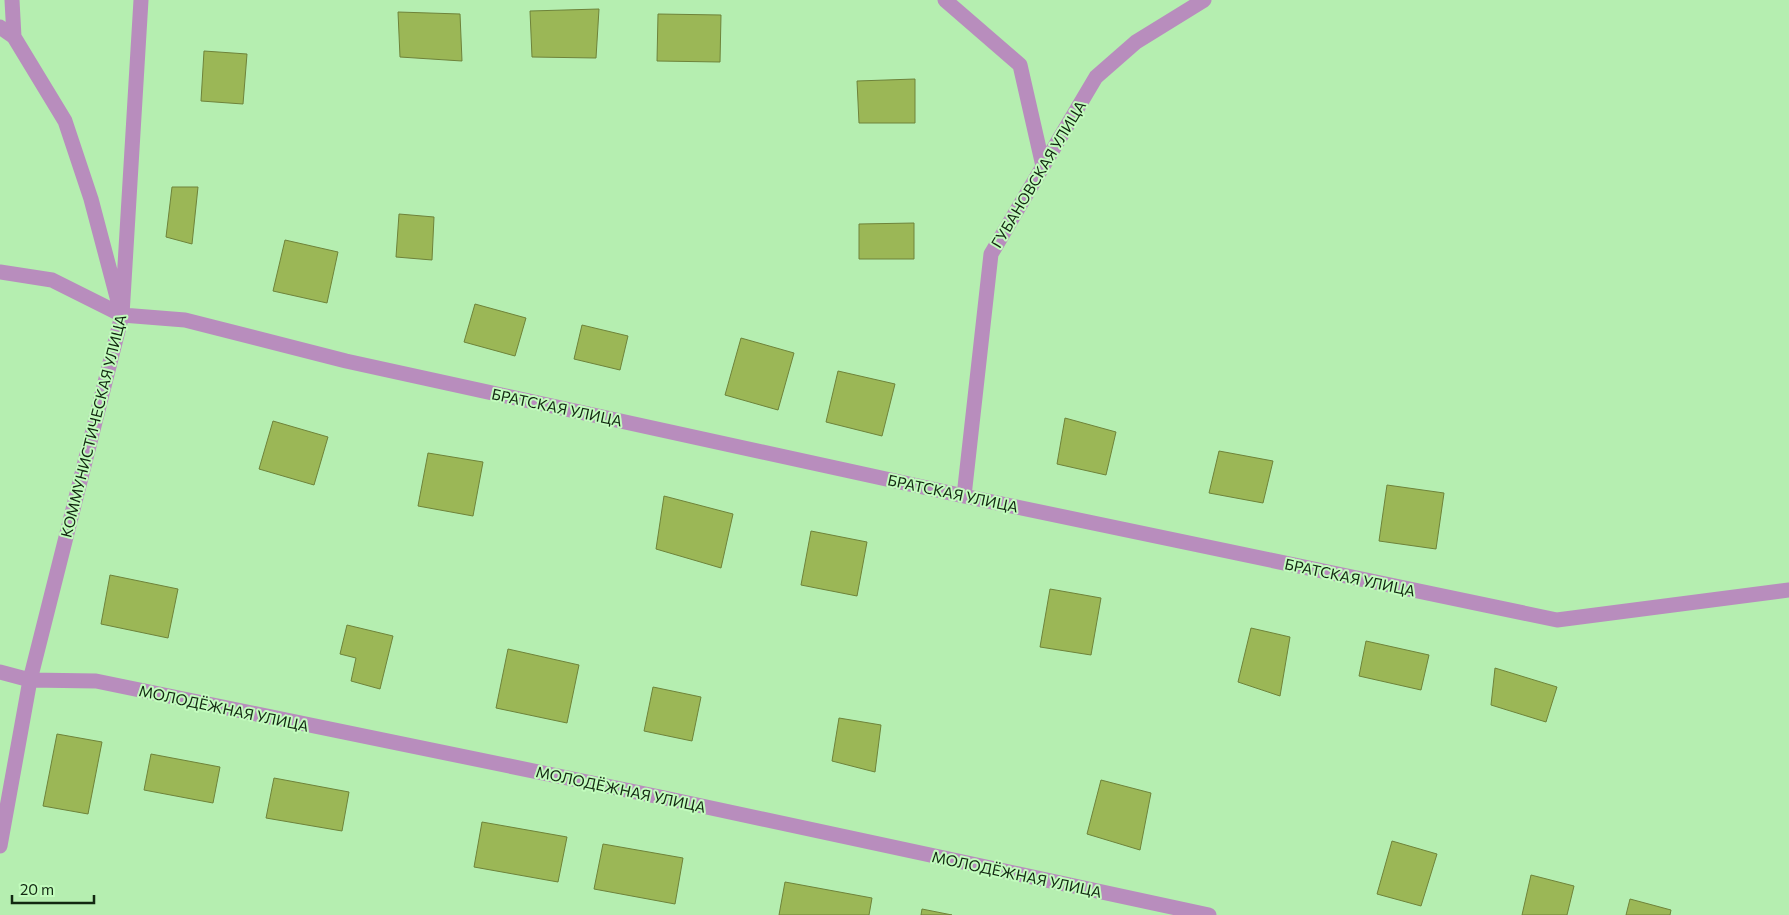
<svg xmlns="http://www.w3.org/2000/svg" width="1789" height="915" font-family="Commissioner,sans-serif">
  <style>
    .building { fill: #9bb756; stroke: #6e833a }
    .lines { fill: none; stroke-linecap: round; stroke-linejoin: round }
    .minor { stroke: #b88dbd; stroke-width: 15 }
    .labels { text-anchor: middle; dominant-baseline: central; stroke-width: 4; stroke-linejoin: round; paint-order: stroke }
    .street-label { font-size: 15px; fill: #122811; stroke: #c2fcbd }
  </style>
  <rect width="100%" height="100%" fill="#b5eeb0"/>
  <!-- building -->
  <path class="building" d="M599 9 596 58 532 57 530 11Z
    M398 12 460 14 462 61 400 57Z
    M658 14 721 15 720 62 657 61Z
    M204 51 247 54 243 104 201 101Z
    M915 79V123H859L857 81Z
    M172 187H198L192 244 166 237Z
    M399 214 434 217 432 260 396 257Z
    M914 223V259H859V224Z
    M285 240 338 252 327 303 273 291Z
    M475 304 526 318 515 356 464 342Z
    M582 325 628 336 620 370 574 359Z
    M741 338 794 353 778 410 725 395Z
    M838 371 895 384 882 436 826 422Z
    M1065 418 1116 432 1106 475 1057 464Z
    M273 421 328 437 314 485 259 469Z
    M1219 451 1273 461 1263 503 1209 493Z
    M428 453 483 462 473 516 418 506Z
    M1387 485 1444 493 1436 549 1379 541Z
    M664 496 733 514 721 568 656 549Z
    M811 531 867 542 857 596 801 585Z
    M110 575 178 589 168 638 101 624Z
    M1050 589 1101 598 1091 655 1040 647Z
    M347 625 393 636 380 689 351 681 356 658 340 654Z
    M1251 628 1290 637 1280 696 1238 682Z
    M1366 641 1429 655 1421 690 1359 676Z
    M508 649 579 665 567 723 496 708Z
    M1495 668 1557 687 1546 722 1491 705Z
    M653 687 701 697 692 741 644 731Z
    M839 718 881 725 875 772 832 761Z
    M57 734 102 742 88 814 43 806Z
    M151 754 220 767 213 803 144 790Z
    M274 778 349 792 342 831 266 818Z
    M1101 780 1151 793 1140 850 1087 834Z
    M482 822 567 837 558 882 474 867Z
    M1392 841 1437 854 1421 906 1377 894Z
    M603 844 683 858 675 904 594 889Z
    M1531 875 1574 886 1567 915H1522Z
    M785 882 872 898 869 915H779Z
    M1630 899 1671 910 1670 915H1626Z
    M922 909 952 915H921Z"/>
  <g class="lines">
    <!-- minor -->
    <path class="minor" d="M12 0 14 37
      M945 0 1020 65 1043 166
      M0 27 14 37 65 121 91 199 118 301
      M0 272 52 280 122 315 185 320 346 361 964 496 1557 620 1789 590
      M964 496 991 254 1096 77 1136 42 1204 0
      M0 672 30 680 96 681 660 797 1209 915
      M0 846 30 680 122 315 141 0"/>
  </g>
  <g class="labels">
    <!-- street labels -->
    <g class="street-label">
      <text transform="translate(1038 174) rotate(-59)">ГУБАНОВСКАЯ УЛИЦА</text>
      <text transform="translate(557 407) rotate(12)">БРАТСКАЯ УЛИЦА</text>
      <text transform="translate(93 426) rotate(-76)">КОММУНИСТИЧЕСКАЯ УЛИЦА</text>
      <text transform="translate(953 493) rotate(12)">БРАТСКАЯ УЛИЦА</text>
      <text transform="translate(1350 577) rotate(12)">БРАТСКАЯ УЛИЦА</text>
      <text transform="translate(224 708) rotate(12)">МОЛОДЁЖНАЯ УЛИЦА</text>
      <text transform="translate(621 789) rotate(12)">МОЛОДЁЖНАЯ УЛИЦА</text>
      <text transform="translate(1017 874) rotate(12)">МОЛОДЁЖНАЯ УЛИЦА</text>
    </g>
  </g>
  <!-- scale -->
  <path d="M12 895v8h82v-8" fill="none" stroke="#122811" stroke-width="2.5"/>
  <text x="20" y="895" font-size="15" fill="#122811" stroke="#c2fcbd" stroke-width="4" paint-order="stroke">20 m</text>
</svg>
